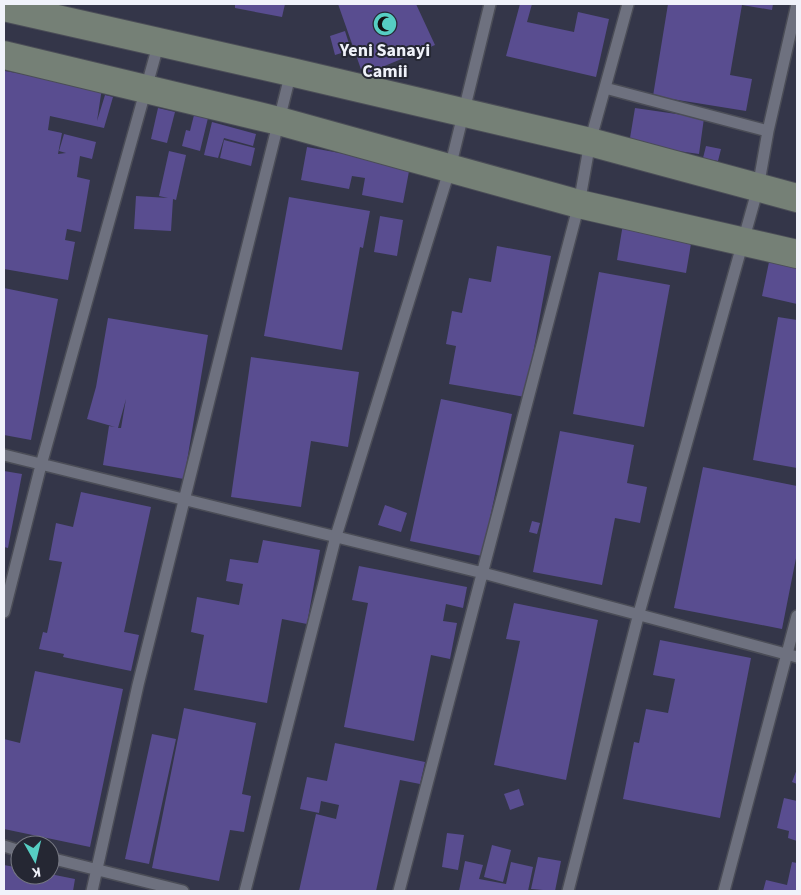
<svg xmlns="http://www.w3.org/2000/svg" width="801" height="895" font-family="'Source Sans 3',sans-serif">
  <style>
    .built { fill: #343649; fill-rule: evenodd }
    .building { fill: #594d90; fill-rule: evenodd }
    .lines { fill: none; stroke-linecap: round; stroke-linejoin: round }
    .lane-casing { stroke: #4b4d57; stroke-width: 14 }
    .secondary-casing { stroke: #4b4d57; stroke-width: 30 }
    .lane { stroke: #6e717f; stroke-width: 11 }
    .secondary { stroke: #758076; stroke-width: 28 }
    .labels { text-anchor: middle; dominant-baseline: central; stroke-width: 4; stroke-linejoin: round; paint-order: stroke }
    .poi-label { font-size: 18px; font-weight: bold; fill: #f0f2fa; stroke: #252733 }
  </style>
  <rect width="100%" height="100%" fill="#2f313d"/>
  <!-- built -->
  <path class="built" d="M4 4H797V891H4ZM20 845H50V875H20Z"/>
  <!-- building -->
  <path class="building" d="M235 4H285L282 17 235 8Z
    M338 4H416L435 45 363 75Z
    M520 4H532L527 22 574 32 578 12 609 19 596 77 506 56Z
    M668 4H773L772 10 742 5 730 75 752 79 746 111 653 96Z
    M345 31 351 50 335 55 330 36Z
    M5 71 102 88 97 121 105 95 113 97 104 128 50 116 48 130 62 133 58 154 66 153 59 151 64 134 96 142 92 159 80 156 77 177 90 180 81 232 67 229 65 240 75 242 68 280 4 269Z
    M158 108 175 112 167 143 151 139Z
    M635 108 704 118 699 154 629 144Z
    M194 115 208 118 200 151 182 146 186 130 190 131Z
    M212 122 256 134 253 146 224 138 218 158 204 155Z
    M224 140 255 148 251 166 220 158Z
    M706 146 721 149 718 161 703 158Z
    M307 147 410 166 403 203 362 195 365 178 352 176 349 189 301 180Z
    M169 151 186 155 176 200 173 199 171 231 134 229 136 196 168 198 159 196Z
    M289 197 370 211 363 248 360 247 342 350 264 336Z
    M380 216 403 220 397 256 374 252Z
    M623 224 692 238 686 273 617 260Z
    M497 246 551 256 525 397 449 384 456 346 446 344 452 311 462 313 469 278 491 282Z
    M769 262 797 268V304L762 296Z
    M599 272 670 285 644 427 573 414Z
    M4 288 58 299 31 440 4 435Z
    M778 317 797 320V468L753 460Z
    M108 318 208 335 184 479 103 465 109 426 115 427 87 419 96 387ZM126 399 121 428H118Z
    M251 357 359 372 348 447 311 441 301 507 231 497Z
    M441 399 512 414 482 556 410 541Z
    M560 431 634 445 627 483 647 487 640 523 615 518 602 585 533 572Z
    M703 467 797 486V553L782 629 674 608Z
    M4 471 22 474 8 548 4 547Z
    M81 492 151 507 124 632 139 635 131 671 63 657 64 654 39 649 43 632 47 633 62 562 49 560 56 523 73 527Z
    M385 505 407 513 401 532 378 525Z
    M532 521 540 523 537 534 529 532Z
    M263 540 320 550 307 624 282 619 267 703 194 690 204 635 191 632 197 597 239 605 243 584 226 581 230 559 258 563Z
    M359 566 467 587 463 608 446 604 443 621 457 623 450 659 431 655 414 741 344 727 368 603 352 600Z
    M514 603 598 620 566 780 494 765 520 641 506 639Z
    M660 640 751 658 720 818 623 799 634 742 639 743 646 709 668 713 675 679 653 675Z
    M35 671 123 689 90 847 4 829V739L20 743Z
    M184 708 256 723 242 794 251 796 244 832 230 830 219 881 152 868Z
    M152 734 176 739 149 864 125 859Z
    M335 743 425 762 420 784 400 780 376 891H299L316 814 336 819 339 805 321 801 319 813 300 809 307 777 327 781Z
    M797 769V784L792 782Z
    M519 789 524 805 510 810 504 794Z
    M784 798 797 801V841L788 838 789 831 777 828Z
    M447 833 464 835 458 870 442 867Z
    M492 845 511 850 503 882 484 877Z
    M538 857 561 861 555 891 531 889Z
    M465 861 483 865 479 879 506 884 511 862 533 867 528 891H459Z
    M792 862 797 863V891H763L766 880 787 885Z
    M4 865 20 868V875L50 874 75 879 73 891H4Z"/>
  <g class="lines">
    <!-- lane casing -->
    <g class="lane-casing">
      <path id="lane" d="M605 88 768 131
        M4 455 483 573 797 657
        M4 612 41 465 159 42
        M4 846 20 851
        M50 858 183 891
        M92 891 138 685 291 72
        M245 891 336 536 450 168 490 4
        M399 891 579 204 590 142 628 4
        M568 891 639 613 758 188 768 131 797 4
        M724 891 797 616"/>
    </g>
    <!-- secondary casing -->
    <g class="secondary-casing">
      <path id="secondary" d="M4 7 291 72 590 142 797 198
        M4 55 279 121 579 204 797 254"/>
    </g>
    <!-- lane -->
    <use href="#lane" class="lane"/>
    <!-- secondary -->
    <use href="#secondary" class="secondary"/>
  </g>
  <!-- icons -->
  <defs>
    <g id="mosque-disc" transform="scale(1.25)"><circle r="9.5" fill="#56cec3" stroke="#252733"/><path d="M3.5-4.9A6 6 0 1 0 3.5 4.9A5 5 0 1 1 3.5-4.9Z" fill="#111"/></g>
  </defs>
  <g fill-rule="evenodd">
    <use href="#mosque-disc" x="385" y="24"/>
  </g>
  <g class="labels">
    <!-- poi labels -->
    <g class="poi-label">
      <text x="385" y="50">Yeni Sanayi<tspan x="385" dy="21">Camii</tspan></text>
    </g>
  </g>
  <!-- border -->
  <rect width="801" height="895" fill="none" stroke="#f0f2fa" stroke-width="10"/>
  <!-- north arrow -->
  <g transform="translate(35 860) rotate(172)"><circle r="24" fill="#252733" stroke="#767883"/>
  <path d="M0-4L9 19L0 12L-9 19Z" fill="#56cec3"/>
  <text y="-8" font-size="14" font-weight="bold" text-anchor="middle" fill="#f0f2fa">K</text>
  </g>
</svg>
